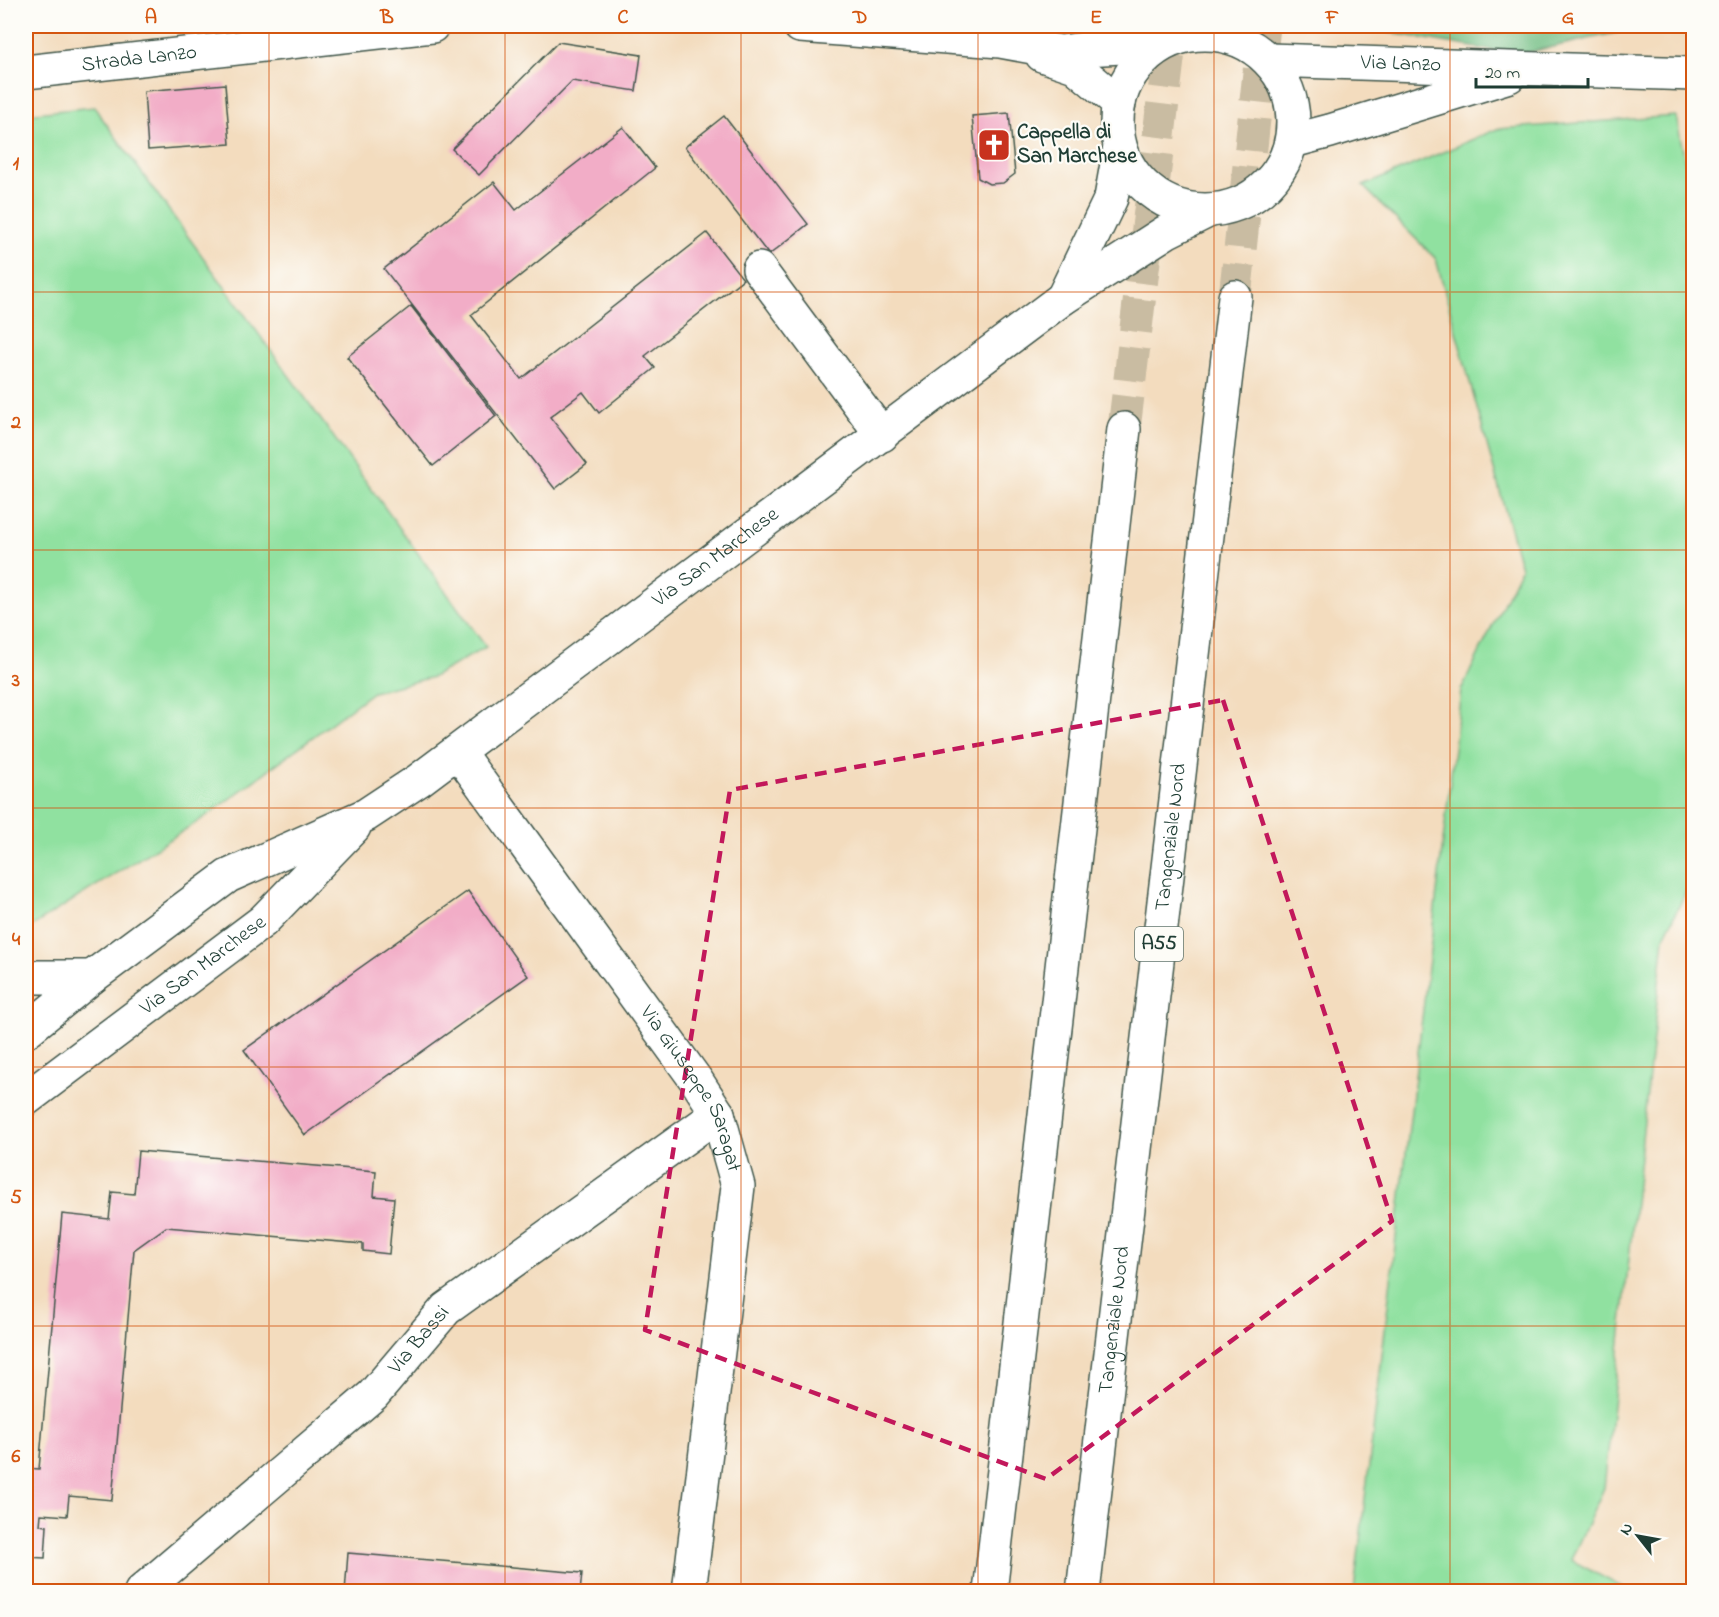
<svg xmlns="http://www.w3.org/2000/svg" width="1719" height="1617" font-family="'Indie Flower',sans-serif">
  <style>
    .green { fill: #90e1a0; stroke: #588f6a; stroke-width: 1.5 }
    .forest { fill: #74bf86; stroke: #4a7e5d; stroke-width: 1.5 }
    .building { fill: #f2adc7 }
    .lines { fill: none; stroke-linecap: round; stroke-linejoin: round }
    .highway-tunnel { stroke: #c9bca2; stroke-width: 33; stroke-dasharray: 33 16; stroke-linecap: butt }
    .minor-casing { stroke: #3f5549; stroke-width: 36 }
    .highway-casing { stroke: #3f5549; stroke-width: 36 }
    .minor { stroke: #fff; stroke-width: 33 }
    .highway { stroke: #fff; stroke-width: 33 }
    .marked { fill: none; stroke: #c2185b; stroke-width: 4.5; stroke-dasharray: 12 8; stroke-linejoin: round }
    .grid { fill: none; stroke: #d45610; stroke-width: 1.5; stroke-opacity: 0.55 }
    .labels { text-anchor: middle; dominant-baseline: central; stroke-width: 4.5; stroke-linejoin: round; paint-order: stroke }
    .shield { fill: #fdfcf7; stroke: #62766e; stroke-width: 1.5 }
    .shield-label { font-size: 20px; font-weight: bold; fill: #1f3d34 }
    .street-label { font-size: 21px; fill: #1f3d34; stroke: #fdfcf7 }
    .poi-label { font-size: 21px; font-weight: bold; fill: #1f3d34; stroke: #fdfcf7; text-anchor: start }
    .neatline { fill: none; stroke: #d45610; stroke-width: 2 }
    .grid-label { font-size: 20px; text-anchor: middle; font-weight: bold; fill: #d45610 }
  </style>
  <rect width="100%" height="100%" fill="#fdfcf7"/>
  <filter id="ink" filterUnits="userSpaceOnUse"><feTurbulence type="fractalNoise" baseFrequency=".0167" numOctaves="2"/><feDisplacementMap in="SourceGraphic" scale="12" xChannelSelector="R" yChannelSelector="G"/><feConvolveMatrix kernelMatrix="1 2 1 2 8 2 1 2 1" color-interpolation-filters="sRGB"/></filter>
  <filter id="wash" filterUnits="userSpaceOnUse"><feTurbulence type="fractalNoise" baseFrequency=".008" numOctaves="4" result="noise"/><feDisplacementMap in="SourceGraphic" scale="24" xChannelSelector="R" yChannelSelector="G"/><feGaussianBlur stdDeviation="1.35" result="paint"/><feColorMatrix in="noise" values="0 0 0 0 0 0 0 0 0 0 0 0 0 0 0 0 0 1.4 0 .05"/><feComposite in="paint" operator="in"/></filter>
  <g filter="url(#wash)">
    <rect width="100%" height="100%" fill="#f3dcbe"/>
    <!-- green -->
    <path class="green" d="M94 107 486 647 433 677 373 692 204 818 26 930V114Z
      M1676 116 1694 206 1693 877 1664 937 1604 1488 1571 1560 1629 1591H1354L1461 690 1521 568 1436 259 1363 186 1497 129Z"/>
    <!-- forest -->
    <path class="forest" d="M1352 26H1646L1517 55Z"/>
    <g id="blocks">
      <!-- building -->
      <path class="building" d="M558 42 641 55 636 91 572 81 479 175 452 149Z
        M225 84 230 144 148 150 144 91Z
        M1009 113 1015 174 1003 183 989 184 978 178 972 116Z
        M724 116 808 224 769 255 685 147Z
        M623 127 655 168 471 315 521 379 707 233 743 279 645 356 655 368 599 413 583 392 550 417 587 464 555 489 384 269 494 182 516 210Z
        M411 306 496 416 433 466 347 357Z
        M468 891 528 976 305 1135 244 1050Z
        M138 1151 376 1171 374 1196 394 1198 389 1254 363 1251V1244L166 1227 134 1250 112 1500 69 1496 67 1516 41 1514 40 1525 47 1526 45 1558 26 1557V1468L39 1469 62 1214 109 1219 112 1192 134 1194Z
        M348 1553 582 1573 580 1592H345Z"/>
    </g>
  </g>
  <g filter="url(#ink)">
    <use href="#blocks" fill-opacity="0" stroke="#3f5549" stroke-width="1.5"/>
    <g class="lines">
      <!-- highway-tunnel -->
      <path class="highway-tunnel" d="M1235 297 1264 26
        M1124 429 1172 26"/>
      <!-- minor casing -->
      <g class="minor-casing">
        <g id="minor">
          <path d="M800 26 1000 41 1060 52 1084 49 1161 45"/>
          <circle cx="1205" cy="122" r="88"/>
          <path d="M1042 55 1075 66 1119 103"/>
          <path id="s1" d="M1269 60 1694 74"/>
          <path id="s2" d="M26 72 432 26"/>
          <path d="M1292 141 1330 131 1509 76"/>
          <path d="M759 269 882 435"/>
          <path d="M1063 298 1111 198 1120 147"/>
          <path id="s3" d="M458 752 696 1080 718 1114 738 1186 689 1592"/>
          <path d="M26 977H92"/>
          <path id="s4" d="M26 1031 92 977 228 876 366 815 419 780 1063 298 1166 232 1208 211"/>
          <path id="s5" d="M26 1099 263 921 354 827"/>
          <path id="s6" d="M141 1592 373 1395 446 1309 718 1114"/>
        </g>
      </g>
      <!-- highway casing -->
      <g class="highway-casing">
        <g id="highway">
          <path d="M990 1592 1124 429"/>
          <path id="s7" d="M1083 1592 1235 297"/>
        </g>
      </g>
      <!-- minor -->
      <use href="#minor" class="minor"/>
      <!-- highway -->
      <use href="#highway" class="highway"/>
    </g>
  </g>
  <!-- marked area -->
  <path class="marked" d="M1223 700 1392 1221 1046 1479 645 1330 730 790Z"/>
  <!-- grid -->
  <path class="grid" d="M269 26V1592M505 26V1592M741 26V1592M978 26V1592M1214 26V1592M1450 26V1592M26 292H1694M26 550H1694M26 808H1694M26 1067H1694M26 1326H1694"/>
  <!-- icons -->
  <defs>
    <g id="church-square" transform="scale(1.725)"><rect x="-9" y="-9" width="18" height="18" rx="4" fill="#c8321e" stroke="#fdfcf7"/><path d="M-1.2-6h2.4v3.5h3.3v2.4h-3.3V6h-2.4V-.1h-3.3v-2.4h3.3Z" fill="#fff"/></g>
  </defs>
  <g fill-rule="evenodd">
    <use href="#church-square" x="994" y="145"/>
  </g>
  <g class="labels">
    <!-- shield labels -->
    <rect class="shield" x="1135" y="927" width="48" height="34" rx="4.5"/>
    <g class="shield-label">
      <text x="1159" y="944">A55</text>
    </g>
    <!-- street labels -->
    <g class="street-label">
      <text stroke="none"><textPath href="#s2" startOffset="114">Strada Lanzo</textPath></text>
      <text stroke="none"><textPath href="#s1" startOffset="132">Via Lanzo</textPath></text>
      <text stroke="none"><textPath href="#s4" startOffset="840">Via San Marchese</textPath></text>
      <text stroke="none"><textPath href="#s7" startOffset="760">Tangenziale Nord</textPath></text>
      <text stroke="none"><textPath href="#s5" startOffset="222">Via San Marchese</textPath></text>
      <text stroke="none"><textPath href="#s3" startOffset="411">Via Giuseppe Saragat</textPath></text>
      <text stroke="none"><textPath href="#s7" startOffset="274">Tangenziale Nord</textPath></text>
      <text stroke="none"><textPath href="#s6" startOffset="376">Via Bassi</textPath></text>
    </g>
    <!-- poi labels -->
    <g class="poi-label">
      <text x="1017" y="133">Cappella di<tspan x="1017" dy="24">San Marchese</tspan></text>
    </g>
  </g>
  <!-- margin -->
  <rect width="1719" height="1617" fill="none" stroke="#fdfcf7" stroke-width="66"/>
  <!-- north arrow -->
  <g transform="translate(1638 1536) rotate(301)" stroke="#fdfcf7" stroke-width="4.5" paint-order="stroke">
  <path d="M0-4.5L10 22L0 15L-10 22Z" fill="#1f3d34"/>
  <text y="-9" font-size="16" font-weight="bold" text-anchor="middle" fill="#1f3d34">N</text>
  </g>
  <!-- scale -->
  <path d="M1476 78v9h112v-9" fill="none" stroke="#1f3d34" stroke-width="3"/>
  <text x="1485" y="78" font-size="18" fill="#1f3d34" stroke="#fdfcf7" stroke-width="4.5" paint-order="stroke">20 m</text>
  <rect x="33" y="33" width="1653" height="1551" class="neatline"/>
  <g class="grid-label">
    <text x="151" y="23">A</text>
    <text x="387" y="23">B</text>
    <text x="623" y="23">C</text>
    <text x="860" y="23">D</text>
    <text x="1096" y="23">E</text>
    <text x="1332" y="23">F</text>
    <text x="1568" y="23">G</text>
    <text x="16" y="169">1</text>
    <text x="16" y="428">2</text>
    <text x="16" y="686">3</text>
    <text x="16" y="945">4</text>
    <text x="16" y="1203">5</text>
    <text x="16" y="1462">6</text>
  </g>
</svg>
